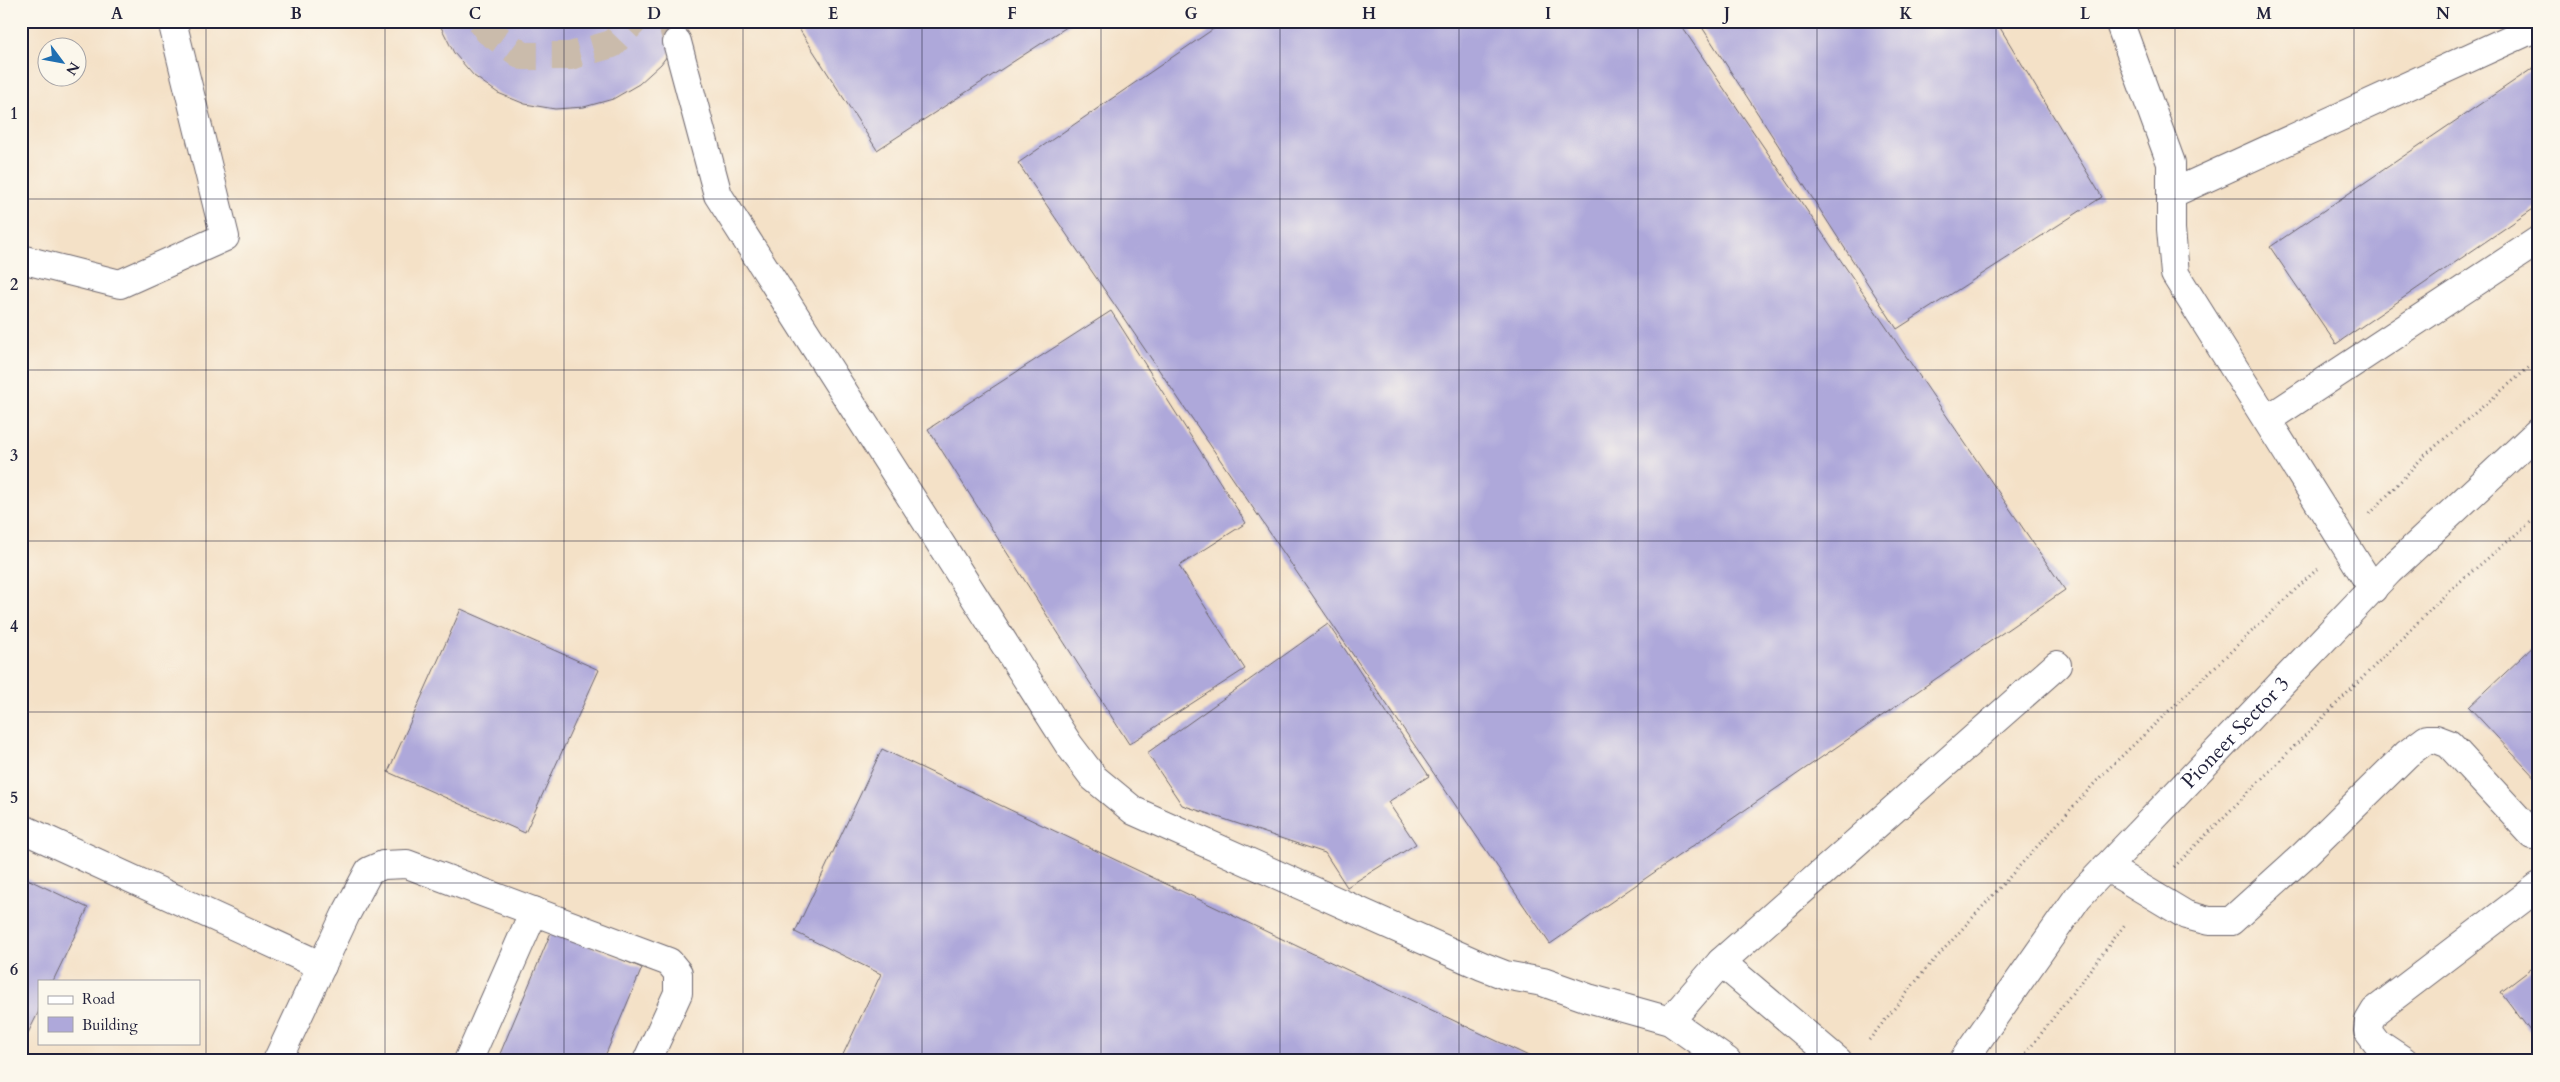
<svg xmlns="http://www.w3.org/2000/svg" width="2560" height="1082" font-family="Cardo,serif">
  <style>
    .building { fill: #aea8da }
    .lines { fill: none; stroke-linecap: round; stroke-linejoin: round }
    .minor-tunnel { stroke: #cabbab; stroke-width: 28; stroke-dasharray: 28 14; stroke-linecap: butt }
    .minor-casing { stroke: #6c656c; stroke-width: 30 }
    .path { stroke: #6c656c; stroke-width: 3; stroke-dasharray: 1 4; stroke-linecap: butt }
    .minor { stroke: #fff; stroke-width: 28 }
    .grid { fill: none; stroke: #22223b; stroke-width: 1; stroke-opacity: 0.55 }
    .labels { text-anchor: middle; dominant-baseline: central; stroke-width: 4; stroke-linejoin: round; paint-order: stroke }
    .street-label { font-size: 21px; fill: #22223b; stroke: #fbf7ec }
    .neatline { fill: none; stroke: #22223b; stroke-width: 2 }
    .grid-label { font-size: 16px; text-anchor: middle; font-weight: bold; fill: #22223b }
  </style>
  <rect width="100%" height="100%" fill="#fbf7ec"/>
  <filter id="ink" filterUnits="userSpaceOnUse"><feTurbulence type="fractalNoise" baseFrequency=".02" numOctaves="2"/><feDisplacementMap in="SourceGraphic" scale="10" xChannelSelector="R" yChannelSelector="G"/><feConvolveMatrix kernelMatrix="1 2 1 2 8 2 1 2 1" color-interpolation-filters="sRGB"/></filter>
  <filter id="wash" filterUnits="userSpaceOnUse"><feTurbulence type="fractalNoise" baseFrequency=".0096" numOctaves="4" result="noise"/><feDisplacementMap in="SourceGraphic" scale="20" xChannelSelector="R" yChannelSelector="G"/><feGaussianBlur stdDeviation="1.12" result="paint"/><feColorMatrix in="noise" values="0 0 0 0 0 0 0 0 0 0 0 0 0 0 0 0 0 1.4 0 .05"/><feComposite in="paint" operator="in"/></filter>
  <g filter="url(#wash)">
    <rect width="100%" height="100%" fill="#f4e1c7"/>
    <g id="blocks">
      <!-- building -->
      <path class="building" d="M438 21H693L661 64 639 84 613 99 584 107 555 109 525 104 498 93 474 76 454 53Z
        M794 21H1076L877 150Z
        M1225 21H1678L2065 590 1550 944 1018 163Z
        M1698 21H1996L2102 197 1897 329Z
        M2539 64V205L2336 344 2270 247Z
        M1111 311 1246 523 1179 566 1245 669 1129 744 928 429Z
        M461 609 599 670 525 833 388 772Z
        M1328 624 1429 776 1388 802 1416 844 1347 887 1325 853 1182 805 1147 753Z
        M2539 641V782L2469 707Z
        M882 749 1539 1061H840L881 974 795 932Z
        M21 876 88 908 53 981H39V1011L21 1047Z
        M552 930 642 968 603 1061H497Z
        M2539 963V1043L2501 992Z"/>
    </g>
  </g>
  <g filter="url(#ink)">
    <use href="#blocks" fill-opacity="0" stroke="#6c656c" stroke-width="1"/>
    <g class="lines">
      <!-- minor-tunnel -->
      <path class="minor-tunnel" d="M481 21 488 31 523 56H570L612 44 634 21
        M671 21 677 42"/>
      <!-- minor casing -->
      <g class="minor-casing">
        <g id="minor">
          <path d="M2119 21 2171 163V229L2175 274 2373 589"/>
          <path d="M677 42 718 195 1069 745 1094 778 1134 811 1482 966 1505 975 1543 982 1588 998 1670 1021 1727 1061"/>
          <path d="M2171 194 2539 26"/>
          <path d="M21 259 120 284 225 237 172 21"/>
          <path d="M2268 419 2539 240"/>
          <path d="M21 828 322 966"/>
          <path d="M2106 867 2186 915 2209 921H2231L2303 856 2407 754 2427 739H2436L2449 744 2533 835"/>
          <path d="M1721 962 1838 1061"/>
          <path d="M1670 1021 1721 962 2057 665"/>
          <path d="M277 1061 345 916 369 871 383 865 407 864 669 962 678 973V993L647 1061"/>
          <path d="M468 1061 534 911"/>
          <path id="s1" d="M1963 1061 2078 897 2389 571 2539 431"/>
          <path d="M2404 1061 2377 1043 2368 1031 2369 1021 2375 1011 2539 886"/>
        </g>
      </g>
      <!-- path -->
      <path class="path" d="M2370 514 2424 456 2539 359
        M2174 867 2449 591 2539 515
        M1869 1040 1926 969 2102 775 2317 569
        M2020 1061 2126 923"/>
      <!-- minor -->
      <use href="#minor" class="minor"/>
    </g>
  </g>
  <!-- grid -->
  <path class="grid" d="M206 21V1061M385 21V1061M564 21V1061M743 21V1061M922 21V1061M1101 21V1061M1280 21V1061M1459 21V1061M1638 21V1061M1817 21V1061M1996 21V1061M2175 21V1061M2354 21V1061M21 199H2539M21 370H2539M21 541H2539M21 712H2539M21 883H2539"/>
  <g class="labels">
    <!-- street labels -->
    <g class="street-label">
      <text stroke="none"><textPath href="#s1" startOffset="428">Pioneer Sector 3</textPath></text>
    </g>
  </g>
  <!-- margin -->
  <rect width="2560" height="1082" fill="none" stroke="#fbf7ec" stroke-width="55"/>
  <!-- legend -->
  <rect x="38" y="980" width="162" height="65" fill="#fbf7ec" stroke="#a4a2a5"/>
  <rect x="48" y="996" width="25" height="8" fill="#ffffff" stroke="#a4a2a5"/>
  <text x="82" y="1004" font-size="15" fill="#22223b">Road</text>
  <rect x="48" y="1017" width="25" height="15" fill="#aea8da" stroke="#a4a2a5"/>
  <text x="82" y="1030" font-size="15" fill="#22223b">Building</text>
  <!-- north arrow -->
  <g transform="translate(62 62) rotate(122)"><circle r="24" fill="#fbf7ec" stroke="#a4a2a5"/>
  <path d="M0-4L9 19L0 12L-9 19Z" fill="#1f6fb2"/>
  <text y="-8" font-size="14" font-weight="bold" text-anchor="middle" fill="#22223b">N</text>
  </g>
  <rect x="28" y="28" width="2504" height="1026" class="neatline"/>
  <g class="grid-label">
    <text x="117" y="19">A</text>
    <text x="296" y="19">B</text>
    <text x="475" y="19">C</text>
    <text x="654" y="19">D</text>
    <text x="833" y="19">E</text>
    <text x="1012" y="19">F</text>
    <text x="1191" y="19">G</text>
    <text x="1369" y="19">H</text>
    <text x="1548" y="19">I</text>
    <text x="1727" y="19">J</text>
    <text x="1906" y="19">K</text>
    <text x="2085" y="19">L</text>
    <text x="2264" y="19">M</text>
    <text x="2443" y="19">N</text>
    <text x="14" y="119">1</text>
    <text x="14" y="290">2</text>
    <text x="14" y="461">3</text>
    <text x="14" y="632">4</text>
    <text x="14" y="803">5</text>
    <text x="14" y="975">6</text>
  </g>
</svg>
